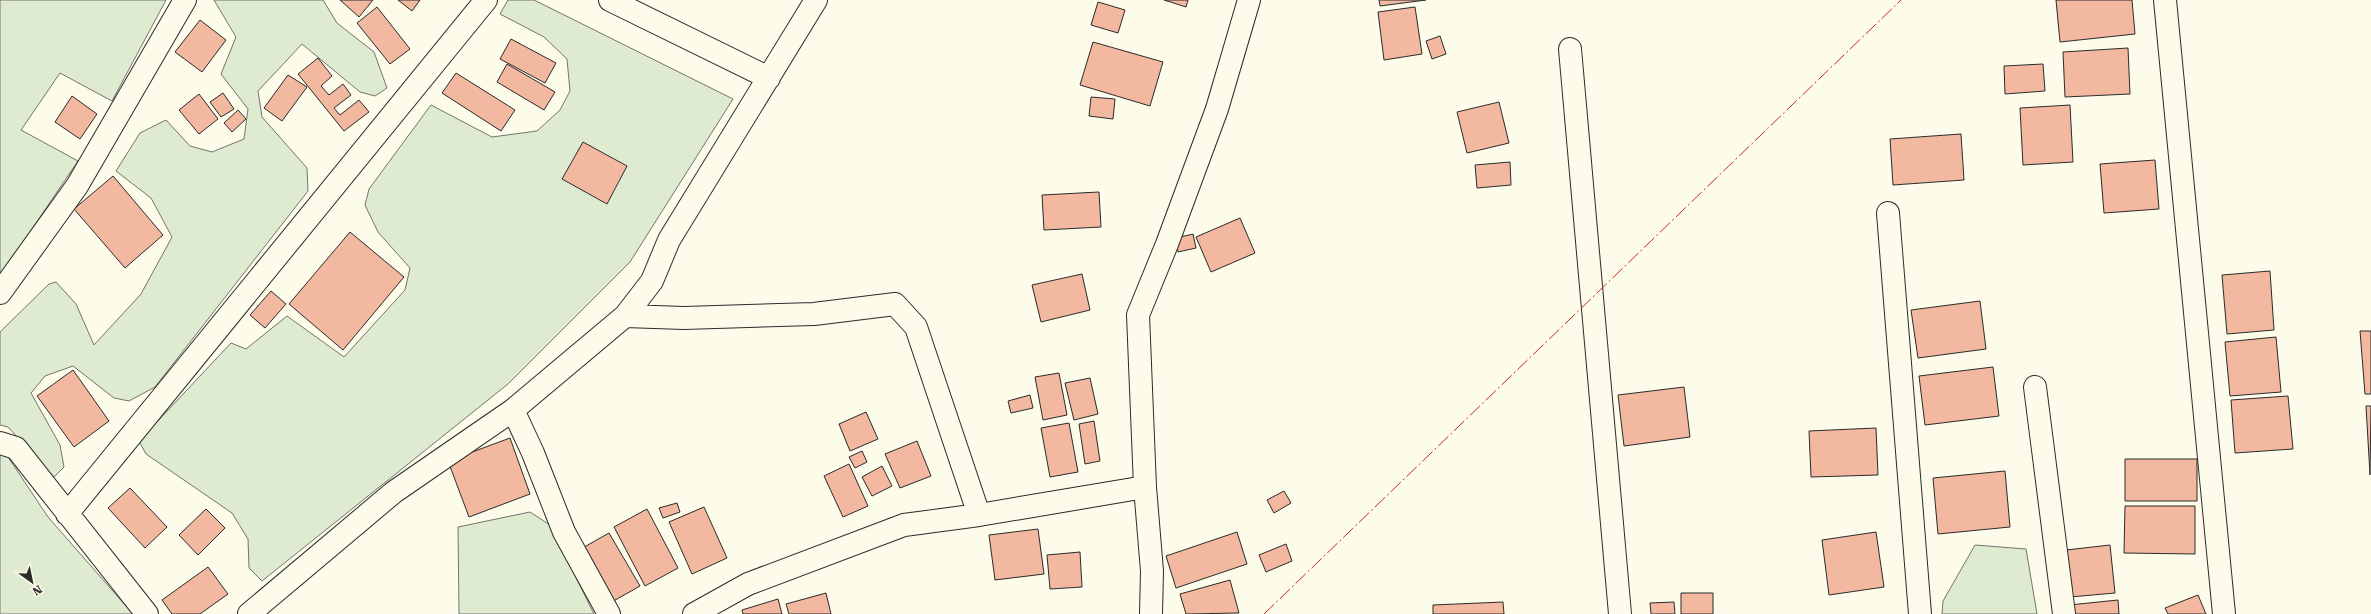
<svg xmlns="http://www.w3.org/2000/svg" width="2371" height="614" font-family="'Roboto Serif',serif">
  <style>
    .green { fill: #deebd1; stroke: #74746e }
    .building { fill: #f2b8a0; stroke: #2b2b2b }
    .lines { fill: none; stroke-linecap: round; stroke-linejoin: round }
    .minor-casing { stroke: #2b2b2b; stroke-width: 24 }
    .minor { stroke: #fdfbea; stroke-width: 22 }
    .power { stroke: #c62828; stroke-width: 1; stroke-dasharray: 14 3 2 3; stroke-linecap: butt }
  </style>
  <rect width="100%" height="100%" fill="#fdfbea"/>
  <!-- green -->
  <path class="green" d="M0 0H166L112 101 60 73 21 130 78 161 0 276Z
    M214 0H323L337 23 374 52 387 88 375 96 360 92 302 44 258 91 262 117 307 168 308 191 155 387 129 401 114 398 73 366 45 376 31 393 60 445 64 467 54 477 8 427 0 425V332L49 284 56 282 76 304 94 345 141 294 172 237 151 198 116 171 140 133 166 120 190 146 212 152 244 139 248 109 221 74 236 37Z
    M508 0H534L733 99 630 262 508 384 262 581 249 568 248 539 232 513 146 454 139 441 231 343 246 349 287 316 344 357 405 290 410 268 378 232 365 205 369 189 431 105 492 137 537 131 560 110 570 91 567 59 544 37 500 14Z
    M0 453 6 454 48 517 133 614H0Z
    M530 512 550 525 594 614H459L458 527Z
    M1975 545 2026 549 2037 614H1942L1943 601Z"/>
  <!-- building -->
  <path class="building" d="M340 0H373L359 17Z
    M398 0H420L412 11Z
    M1164 0H1188L1186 7Z
    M1379 0H1426L1380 6Z
    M2056 0H2132L2135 34 2060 42Z
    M1098 2 1125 10 1118 33 1091 25Z
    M377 7 410 49 390 64 357 23Z
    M1415 7 1422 54 1384 60 1378 12Z
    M200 20 226 40 202 72 175 52Z
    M1440 36 1446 54 1432 59 1426 41Z
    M511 39 556 63 545 83 500 59Z
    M1093 42 1163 62 1150 106 1080 85Z
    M2128 48 2130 94 2065 97 2063 52Z
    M318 58 332 76 321 86 329 95 343 84 351 95 334 108 340 115 359 100 369 112 344 131 298 74Z
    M507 64 555 92 544 110 497 82Z
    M2043 64 2045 91 2005 94 2004 66Z
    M456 73 515 110 501 131 442 93Z
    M288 75 307 87 282 121 264 108Z
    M223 93 234 109 221 117 210 102Z
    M199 94 218 119 199 134 179 110Z
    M72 96 97 114 80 139 55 122Z
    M1091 97 1115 99 1113 119 1089 116Z
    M1499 102 1509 143 1467 153 1457 112Z
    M2070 105 2073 162 2023 165 2020 108Z
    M238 110 246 119 232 132 224 123Z
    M1961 134 1964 180 1893 185 1890 139Z
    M583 142 627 166 607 204 562 179Z
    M2155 160 2159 209 2104 213 2100 164Z
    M1510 162 1511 185 1477 188 1475 165Z
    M113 176 163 235 125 268 74 209Z
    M1099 192 1101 227 1044 230 1042 195Z
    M1240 218 1255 253 1211 272 1196 237Z
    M350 232 404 277 343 350 289 304Z
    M1193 234 1196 248 1178 252 1176 238Z
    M2270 271 2274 330 2227 334 2222 275Z
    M1082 274 1090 310 1041 322 1032 285Z
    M271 291 286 304 265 328 250 315Z
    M1980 301 1986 349 1918 358 1911 310Z
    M2360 331H2371V394H2365Z
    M2276 337 2281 392 2230 396 2225 342Z
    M1993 367 1999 416 1925 425 1919 376Z
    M73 370 109 421 74 447 37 396Z
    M1059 373 1067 415 1043 420 1035 377Z
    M1090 378 1098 414 1074 420 1065 383Z
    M1684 387 1690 437 1624 446 1618 395Z
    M1030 395 1033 408 1011 413 1008 401Z
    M2288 396 2293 449 2235 453 2231 400Z
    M2366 406H2371L2370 475Z
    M866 412 878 439 850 451 839 424Z
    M1094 421 1100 461 1085 464 1079 424Z
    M1069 423 1078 472 1050 477 1041 428Z
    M1876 428 1878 475 1811 477 1809 431Z
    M510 438 530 494 469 517 448 461Z
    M917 441 931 476 900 488 885 454Z
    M862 451 867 462 855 468 849 457Z
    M2125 459H2197V501H2125Z
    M849 464 868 506 843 517 824 476Z
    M882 466 892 486 872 496 862 477Z
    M2005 471 2010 527 1938 534 1933 478Z
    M130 488 167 527 145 548 108 508Z
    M1284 491 1291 503 1274 513 1267 500Z
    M677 503 680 512 663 518 659 508Z
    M2125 506H2195V554L2124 553Z
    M704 507 727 558 692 574 669 522Z
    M206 509 225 528 198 555 179 535Z
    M647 509 678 568 645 586 614 527Z
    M1038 529 1044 574 995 580 989 535Z
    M1237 532 1247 564 1176 588 1166 556Z
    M1876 532 1884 587 1829 595 1822 540Z
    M609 533 640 586 610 603 579 550Z
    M1286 544 1292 561 1266 572 1259 555Z
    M2110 545 2115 593 2070 597 2066 550Z
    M1080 552 1082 587 1050 589 1047 555Z
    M208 567 228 594 200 614H172L162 600Z
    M1230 580 1239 613 1186 614 1180 594Z
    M826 593 831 614H789L786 604Z
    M1681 593H1713V614H1681Z
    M2198 595 2206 614H2168L2165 608Z
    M778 599 782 614H743L742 610Z
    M2118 600 2119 614H2070L2069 605Z
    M1503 602 1504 614H1433V605Z
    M1674 602 1675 614H1651L1650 603Z"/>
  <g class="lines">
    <!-- minor casing -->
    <g class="minor-casing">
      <path id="minor" d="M610 0 769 78
        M2165 0 2224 614
        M1570 49 1620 614
        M1888 213 1920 614
        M0 293 77 186 185 0
        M625 316 684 318 814 314 895 304 916 327 979 515
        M2035 387 2064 614
        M513 410 533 453 564 532 609 614
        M0 443 16 448 147 614
        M67 514 486 0
        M249 614 394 492 513 410 625 316 652 281 669 240 816 0
        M694 614 748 584 904 525 979 515 1145 487
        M1151 614 1152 571 1145 487 1138 315 1167 244 1217 109 1249 0"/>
    </g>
    <!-- minor -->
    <use href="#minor" class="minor"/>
    <!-- power -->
    <path class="power" d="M1264 614 1901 0"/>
  </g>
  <!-- north arrow -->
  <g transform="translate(32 582) rotate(147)" stroke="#fdfbea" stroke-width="3" paint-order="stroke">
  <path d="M0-3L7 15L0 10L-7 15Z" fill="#2b2b2b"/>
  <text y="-6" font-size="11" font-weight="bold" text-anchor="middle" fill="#2b2b2b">N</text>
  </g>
</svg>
